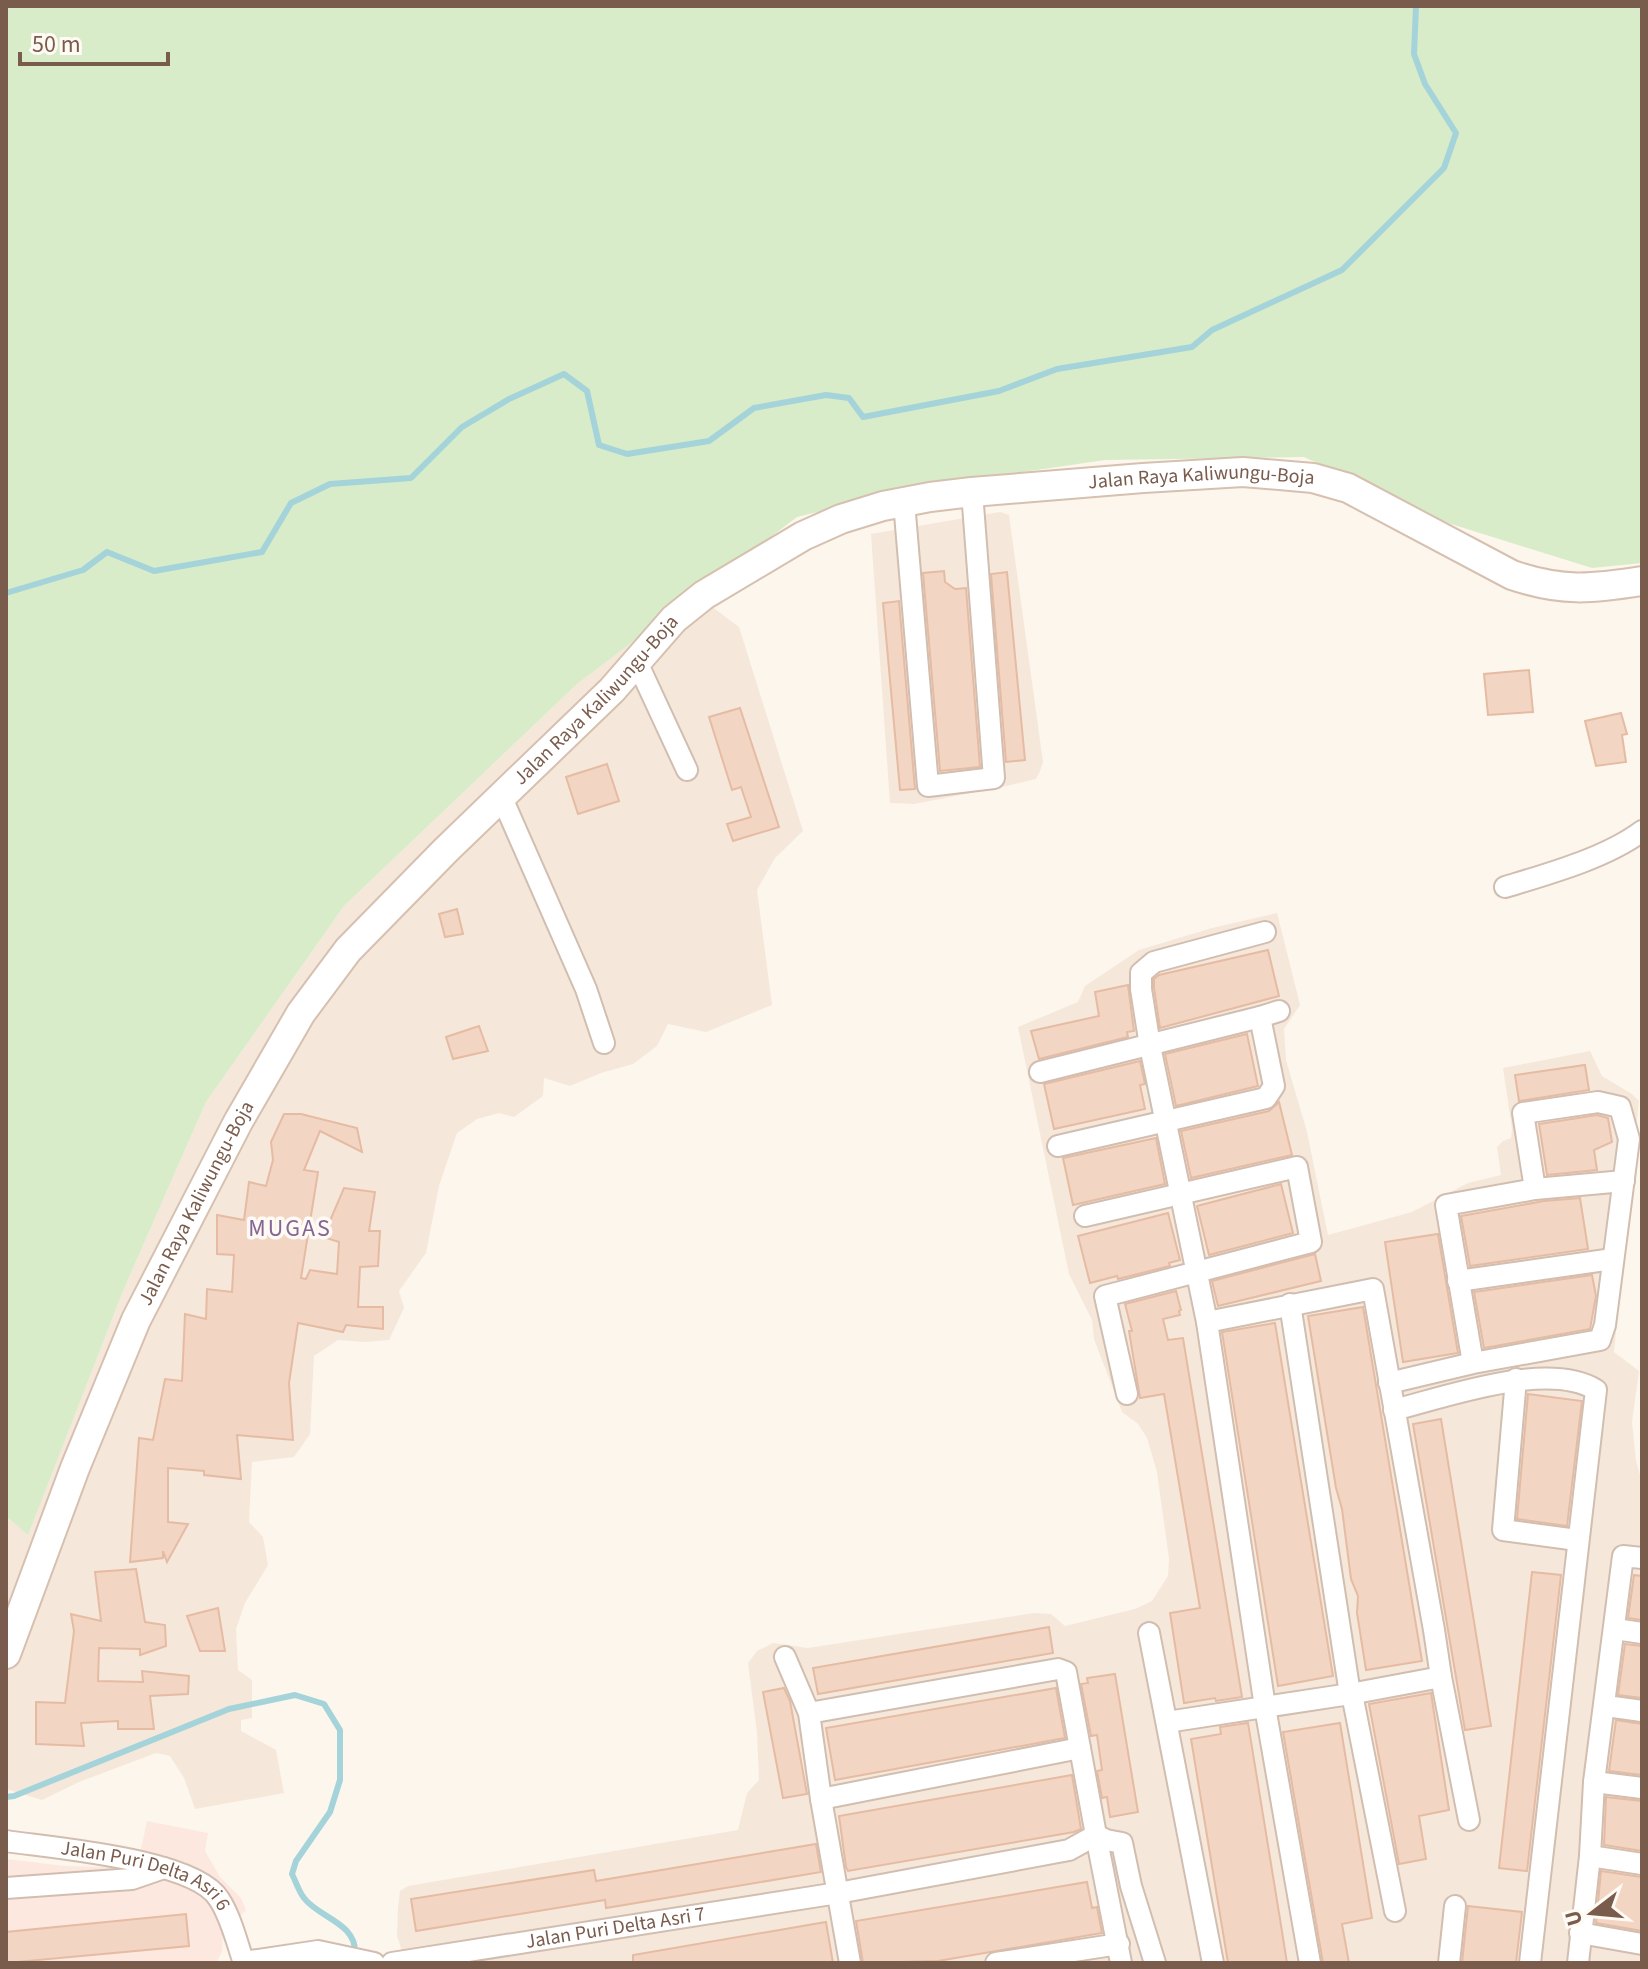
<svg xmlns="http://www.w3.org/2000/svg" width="1648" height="1969" font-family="'Source Sans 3',sans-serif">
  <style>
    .residential { fill: #f5e8da }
    .commercial { fill: #fde8e0 }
    .green { fill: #d8ecc9 }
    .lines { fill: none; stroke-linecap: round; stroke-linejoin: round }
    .stream { stroke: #a5d3da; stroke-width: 6 }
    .building { fill: #f3d5c3; stroke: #e6bba3; stroke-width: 2 }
    .minor-casing { stroke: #d1beb0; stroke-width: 24 }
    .secondary-casing { stroke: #d6c0b0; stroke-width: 32 }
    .minor { stroke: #fff; stroke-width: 20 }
    .secondary { stroke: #fff; stroke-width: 28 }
    .labels { text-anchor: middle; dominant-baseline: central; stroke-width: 7; stroke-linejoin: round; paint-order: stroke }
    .street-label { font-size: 20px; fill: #7a5c4d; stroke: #fffaf3 }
    .quarter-label { font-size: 24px; letter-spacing: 2px; fill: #846695; stroke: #fffaf3 }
  </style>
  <rect width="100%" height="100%" fill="#fdf6ec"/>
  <!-- residential -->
  <path class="residential" d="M1000 512 1009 515 1043 762 1040 771 1036 779 1002 787 914 804 890 803 871 534Z
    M695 594 739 627 803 831 775 858 757 890 772 1005 706 1032 668 1024 657 1046 633 1064 601 1073 570 1086 544 1078 543 1096 514 1117 499 1113 477 1119 457 1133 439 1186 426 1253 399 1291 404 1308 389 1340 365 1342 338 1340 314 1356 310 1434 294 1457 252 1462 249 1522 263 1537 268 1565 245 1603 236 1629 238 1670 252 1680V1718L241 1720V1731L276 1750 284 1793 195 1809 184 1778 170 1756 156 1753 79 1782 42 1800 6 1789V1516L28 1534 123 1291 206 1102 344 906 577 684Z
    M1277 913 1300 1005 1284 1029 1286 1060 1307 1132 1328 1235 1412 1212 1468 1183 1501 1175 1497 1147 1503 1141 1511 1138 1512 1129 1503 1068 1590 1051 1602 1076 1632 1094 1639 1101 1614 1352 1639 1371 1632 1422 1636 1461 1642 1481V1963H406L397 1936 398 1908 400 1891 408 1886 738 1830 747 1793 759 1780 757 1733 748 1663 757 1651 773 1643 808 1648 1034 1613 1051 1614 1065 1626 1135 1609 1152 1601 1168 1576 1169 1559 1157 1472 1147 1438 1138 1424 1122 1412 1094 1339 1092 1320 1069 1274 1018 1027 1078 1002 1085 986 1139 950 1212 928Z"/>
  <!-- commercial -->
  <path class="commercial" d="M147 1821 208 1833 205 1851 220 1877 241 1898 246 1910 223 1934 222 1952 217 1961 6 1963V1859L65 1866 137 1868Z"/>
  <!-- green -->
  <path class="green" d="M6 6H1642V563L1592 568 1448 523 1304 457 1105 460 915 488 797 517 577 684 344 906 206 1102 123 1291 28 1535 6 1516Z"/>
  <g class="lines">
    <!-- stream -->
    <path class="stream" d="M6 593 83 570 107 552 154 571 262 552 291 503 330 484 411 478 462 427 509 399 564 374 587 391 599 445 627 454 709 441 754 408 826 395 849 398 863 417 999 391 1057 369 1192 347 1212 330 1342 270 1444 168 1456 133 1425 84 1414 54 1416 6
      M6 1797 14 1796 229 1709 295 1695 324 1704 340 1730V1780L330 1812 296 1861 292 1874C296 1882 299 1892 304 1898 319 1918 357 1923 355 1954"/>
  </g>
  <!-- building -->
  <path class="building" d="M944 571 945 582 955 589 966 588 980 767 940 771 923 573Z
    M1007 572 1025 760 1006 762 991 574Z
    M899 601 915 789 900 790 883 603Z
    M1529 670 1533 712 1488 715 1484 674Z
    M740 708 779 827 733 841 727 824 751 817 741 787 732 790 709 717Z
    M1621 713 1627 734 1622 735 1626 762 1596 766 1585 721Z
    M607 764 619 801 578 814 566 777Z
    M457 909 463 934 445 937 439 914Z
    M1268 950 1279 996 1160 1028 1154 988V979L1159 975Z
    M1128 985 1134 1031 1127 1032 1128 1037 1039 1059 1031 1031 1099 1016 1095 992Z
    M479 1026 488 1051 453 1059 446 1037Z
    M1247 1034 1258 1086 1176 1106 1165 1054Z
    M1140 1061 1145 1084 1140 1085 1145 1109 1054 1129 1044 1084Z
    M1585 1065 1589 1090 1519 1101 1515 1075Z
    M1279 1102 1292 1155 1191 1178 1181 1131 1269 1111Z
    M284 1114H301L357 1128 362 1152 320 1131 304 1170 318 1172 301 1278 306 1279 310 1270 337 1274 339 1242 323 1237 344 1188 375 1192 369 1231H380L378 1266 360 1267 358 1307H383V1329L346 1325 343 1332 298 1323 289 1383 293 1440 237 1435 241 1479 204 1475V1471L168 1468V1522L188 1524 167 1562 163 1551V1558L130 1562 139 1438 153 1440 165 1379 182 1381 185 1314 206 1319 207 1289 232 1292 234 1255 217 1254V1215L244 1220 249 1182 266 1186 273 1160 271 1142Z
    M1597 1115 1608 1118 1612 1142 1594 1150 1597 1170 1547 1175 1539 1124Z
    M1156 1138 1165 1184 1073 1205 1063 1158Z
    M1281 1184 1293 1233 1209 1255 1197 1206Z
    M1580 1198 1588 1249 1470 1266 1461 1216 1544 1201Z
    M1168 1213 1180 1260 1169 1263 1170 1266 1118 1279 1117 1276 1090 1283 1078 1236Z
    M1438 1234 1458 1353 1403 1362 1385 1242Z
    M1315 1254 1321 1281 1218 1306 1212 1281Z
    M1592 1275 1596 1296 1590 1329 1484 1348 1474 1292Z
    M1176 1291 1181 1310 1179 1311 1180 1315 1163 1319 1168 1340 1183 1338 1242 1697 1216 1701 1215 1698 1184 1703 1170 1613 1200 1608 1164 1394 1140 1398 1129 1331H1132L1125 1304Z
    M1363 1307 1422 1661 1366 1670 1357 1613 1358 1596 1351 1579 1342 1509 1336 1488 1308 1316Z
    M1275 1323 1333 1676 1278 1686 1222 1332Z
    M1528 1394 1582 1401 1567 1526 1517 1519Z
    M1441 1419 1491 1726 1465 1730 1413 1424Z
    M136 1569 145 1622 165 1625 166 1646 140 1655V1649L99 1648 98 1681 143 1682 142 1671 189 1676 188 1694 150 1696 154 1729H118V1721L81 1723 84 1746 36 1744V1702L65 1703 74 1631 71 1614 101 1621 95 1572Z
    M1532 1572 1561 1575 1527 1871 1499 1868Z
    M1634 1575 1642 1576V1620L1628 1618Z
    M218 1608 225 1651H200L187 1616Z
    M1049 1627 1053 1653 818 1694 813 1668Z
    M1625 1644 1642 1646V1698L1618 1695Z
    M1115 1674 1138 1812 1110 1817 1107 1797 1102 1798 1097 1771 1102 1770 1097 1735 1091 1736 1081 1684 1088 1683 1087 1678Z
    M784 1688 790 1701 807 1794 783 1798 763 1692Z
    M1056 1688 1065 1738 835 1780 826 1728Z
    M1431 1693 1449 1810 1419 1816 1426 1859 1399 1864 1369 1704Z
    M1616 1720 1642 1724V1775L1609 1771Z
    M1248 1723 1280 1919 1287 1963H1228L1191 1739 1221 1734 1220 1727Z
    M1340 1723 1372 1918 1342 1924 1349 1963H1323L1283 1732Z
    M1072 1775 1081 1829 1074 1832 848 1871 846 1867 839 1816Z
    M1606 1797 1642 1801V1851L1604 1845Z
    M816 1844 821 1872 606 1908 605 1900 416 1931 411 1899 594 1870 596 1881Z
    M1601 1871 1642 1877V1931L1596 1923Z
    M1087 1882 1092 1908 1097 1907 1102 1933 938 1961 863 1963 856 1921Z
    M1468 1906 1522 1912 1516 1963H1462Z
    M186 1914 189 1946 6 1963V1932Z
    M826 1922 833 1963H633V1955Z"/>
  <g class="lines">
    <!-- minor casing -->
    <g class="minor-casing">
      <g id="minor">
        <path d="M904 502 928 786 994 778 972 492"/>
        <path d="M636 660 687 770"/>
        <path d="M502 798 586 989 604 1043"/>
        <path d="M1505 887C1548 874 1606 858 1642 831"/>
        <path d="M1265 932 1154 962 1141 973V989L1150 1046 1207 1322 1265 1707 1310 1963"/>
        <path d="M1040 1072 1260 1017"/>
        <path d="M1058 1146 1266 1098 1274 1086 1260 1017 1279 1011"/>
        <path d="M1535 1189 1624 1181"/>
        <path d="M1085 1216 1297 1167 1311 1242 1105 1296 1127 1394"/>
        <path d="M1458 1281 1613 1259"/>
        <path d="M1290 1304 1350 1694"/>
        <path d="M1516 1379 1503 1530 1577 1540"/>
        <path d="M1389 1383 1473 1363 1600 1340 1605 1325 1629 1139 1620 1107 1598 1102 1523 1113 1535 1189 1446 1205 1473 1363"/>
        <path d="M1394 1410C1446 1397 1548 1360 1596 1390L1530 1963"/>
        <path d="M1615 1629 1642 1633"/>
        <path d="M1149 1633 1213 1963"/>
        <path d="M785 1657 809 1713 821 1799 850 1963"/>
        <path d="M1441 1677 1469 1820"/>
        <path d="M1352 1694 1395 1911"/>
        <path d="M1606 1706 1642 1711"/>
        <path d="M809 1713 1058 1669 1066 1672 1096 1835 1106 1840 1122 1843 1131 1886 1155 1963"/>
        <path d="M1167 1722 1350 1694 1441 1677 1434 1630 1373 1289 1207 1322"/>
        <path d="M1594 1782 1642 1788"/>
        <path d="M821 1799 1080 1748"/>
        <path id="s1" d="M6 1841C52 1848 195 1859 219 1899 231 1917 237 1943 244 1963"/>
        <path d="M1590 1856 1642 1864"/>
        <path d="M6 1888 132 1879 164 1868"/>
        <path d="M1580 1933 1642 1944"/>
        <path d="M244 1962 318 1951 374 1963"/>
        <path id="s2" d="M392 1963 838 1893 1069 1850 1096 1835 1121 1963"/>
        <path d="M996 1963 1119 1944"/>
        <path d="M1449 1963 1455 1906"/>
        <path d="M1578 1963 1590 1856 1594 1782 1623 1556 1642 1558"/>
      </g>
    </g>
    <!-- secondary casing -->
    <g class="secondary-casing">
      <g id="secondary">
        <path id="s3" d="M6 1654 75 1468 136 1320 238 1122 301 1013 348 950 446 850 612 690 674 619 704 595 803 536 841 519 883 506 930 497 972 492 1143 478 1243 472 1313 478 1348 488 1512 575C1562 592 1591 589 1642 581"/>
      </g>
    </g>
    <!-- minor -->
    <use href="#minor" class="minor"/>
    <!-- secondary -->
    <use href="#secondary" class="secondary"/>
  </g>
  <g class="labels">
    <!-- street labels -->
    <g class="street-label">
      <text stroke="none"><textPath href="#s3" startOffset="1810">Jalan Raya Kaliwungu-Boja</textPath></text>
      <text stroke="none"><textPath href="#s3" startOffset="1138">Jalan Raya Kaliwungu-Boja</textPath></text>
      <text stroke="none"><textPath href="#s3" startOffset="490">Jalan Raya Kaliwungu-Boja</textPath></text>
      <text stroke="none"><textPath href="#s1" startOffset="146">Jalan Puri Delta Asri 6</textPath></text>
      <text stroke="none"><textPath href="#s2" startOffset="226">Jalan Puri Delta Asri 7</textPath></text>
    </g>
    <!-- quarter labels -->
    <g class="quarter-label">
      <text x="290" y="1228">MUGAS</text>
    </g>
  </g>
  <!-- border -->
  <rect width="1648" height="1969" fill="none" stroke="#7a5c4d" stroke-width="16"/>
  <!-- north arrow -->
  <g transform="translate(1592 1913) rotate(254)" stroke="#fffaf3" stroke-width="6" paint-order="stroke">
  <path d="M0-6L14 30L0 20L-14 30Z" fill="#7a5c4d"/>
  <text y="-12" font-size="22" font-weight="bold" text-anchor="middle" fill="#7a5c4d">U</text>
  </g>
  <!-- scale -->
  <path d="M20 52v12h148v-12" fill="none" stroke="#7a5c4d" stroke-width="4"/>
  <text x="32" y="52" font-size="24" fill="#7a5c4d" stroke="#fffaf3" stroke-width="6" paint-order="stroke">50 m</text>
</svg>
